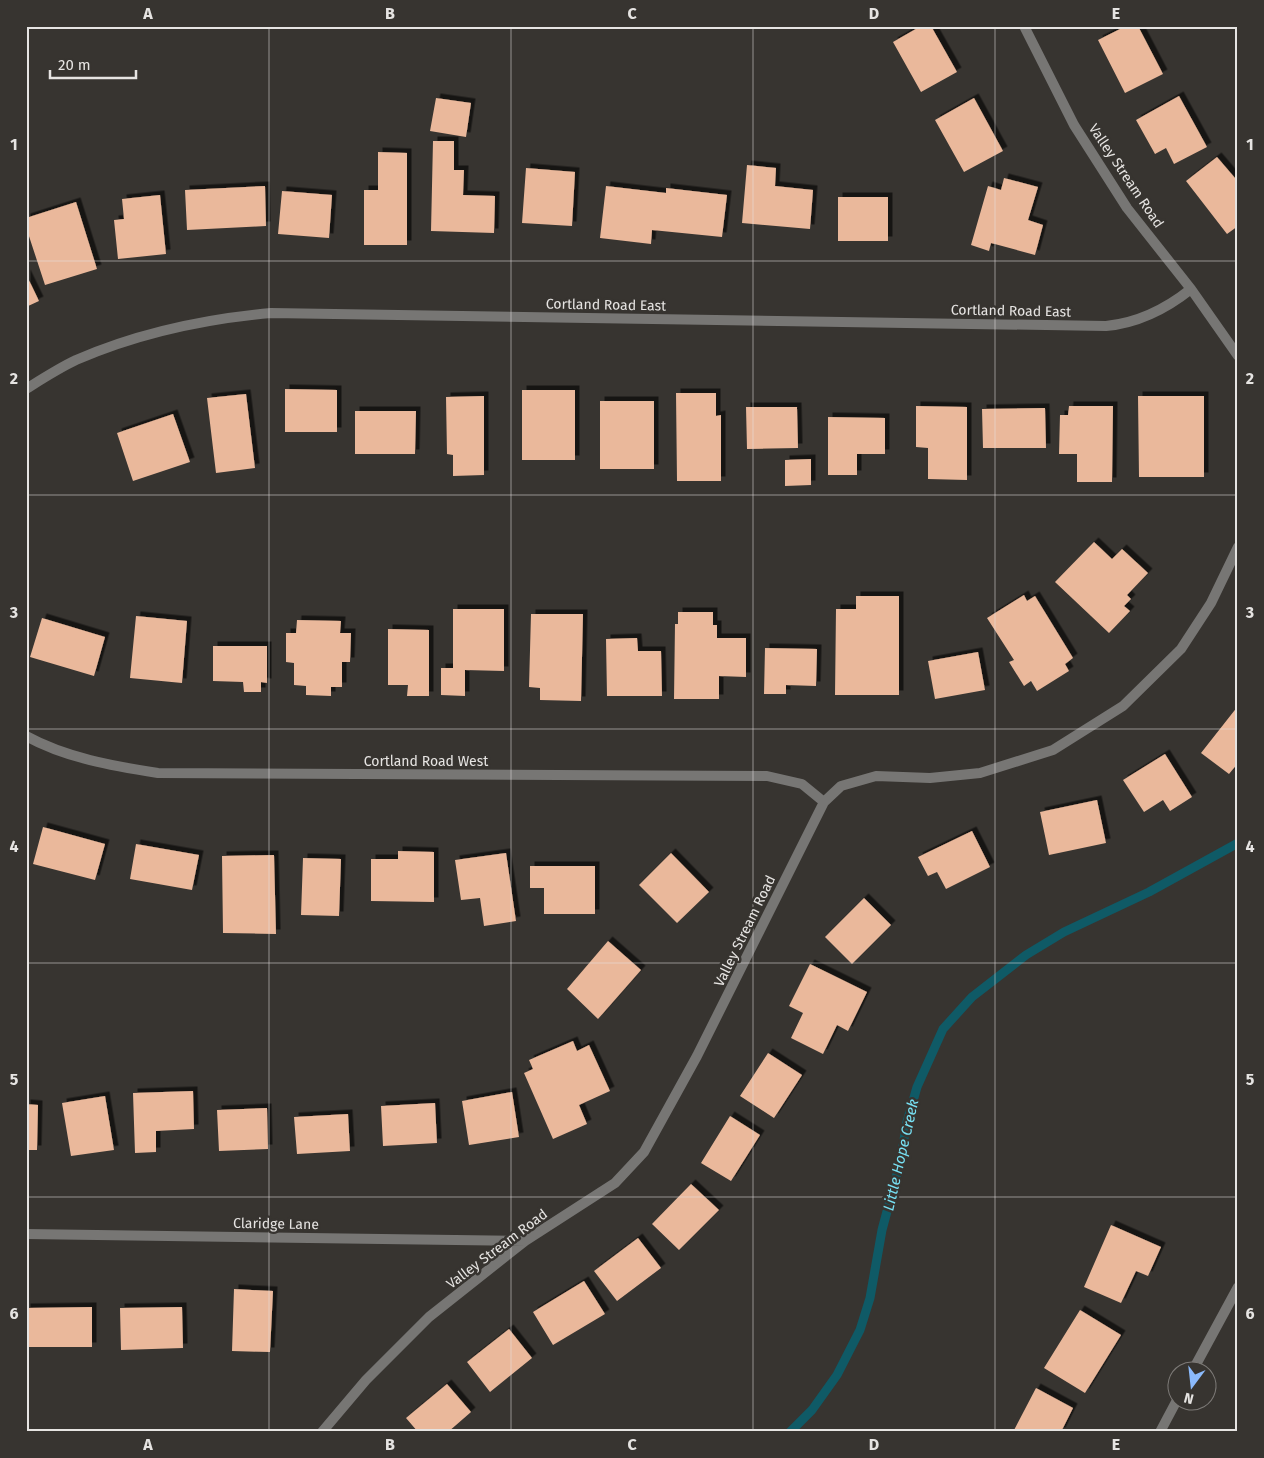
<svg xmlns="http://www.w3.org/2000/svg" width="1264" height="1458" font-family="'Fira Sans',sans-serif">
  <style>
    .lines { fill: none; stroke-linecap: round; stroke-linejoin: round }
    .stream { stroke: #0f5a66; stroke-width: 9 }
    .building { fill: #eab89b; filter: url(#shadow) }
    .minor { stroke: #777674; stroke-width: 10 }
    .grid { fill: none; stroke: #e6e4e2; stroke-width: 1; stroke-opacity: 0.55 }
    .labels { text-anchor: middle; dominant-baseline: central; stroke-width: 5; stroke-linejoin: round; paint-order: stroke }
    .street-label { font-size: 14px; fill: #e6e4e2; stroke: #373430 }
    .water-label { font-size: 15px; font-style: italic; fill: #78e1f4; stroke: #373430 }
    .neatline { fill: none; stroke: #e6e4e2; stroke-width: 2 }
    .grid-label { font-size: 16px; text-anchor: middle; font-weight: bold; fill: #e6e4e2 }
  </style>
  <defs>
    <filter id="shadow"><feDropShadow dx="4.5" dy="-4.5" stdDeviation="0" flood-color="#0009"/></filter>
  </defs>
  <rect width="100%" height="100%" fill="#373430"/>
  <g class="lines">
    <!-- stream -->
    <path class="stream" d="M790 1432 812 1410 837 1375 860 1330 870 1298 882 1230 900 1163 907 1122 917 1087 943 1029 972 997 1026 955 1064 932 1149 892 1238 843"/>
  </g>
  <!-- building -->
  <path class="building" d="M921 26H931L957 72 921 92 893 42Z
    M1126 26H1138L1163 74 1125 93 1098 40Z
    M1179 96 1207 147 1174 164 1166 148 1155 154 1136 120Z
    M436 98 471 103 466 137 430 131Z
    M974 98 1003 151 964 172 935 120Z
    M433 141H454V170H464L463 195 495 196 494 233 431 231Z
    M378 152 407 153V245H364V190H378Z
    M1217 157 1235 178 1238 176V226L1227 234 1186 181Z
    M747 165 776 168 775 186 813 190 810 229 742 223Z
    M526 168 575 172 572 226 522 223Z
    M1004 178 1038 187 1028 220 1043 225 1035 255 991 243 989 251 971 245 988 186 1001 190Z
    M265 186 266 226 187 230 185 190Z
    M606 186 666 193V188L727 195 722 237 652 230 651 244 600 238Z
    M282 191 332 195 329 238 278 234Z
    M160 195 166 254 118 259 114 220 124 219 122 199Z
    M838 197H888V241H838Z
    M76 202 97 269 45 285 26 227V218Z
    M26 274 39 301 26 307Z
    M285 389 337 390V432H285Z
    M522 390H575V460H522Z
    M676 393H716V416L721 415V481H677Z
    M246 394 255 468 216 473 207 398Z
    M484 396V475L453 476V455L447 454 446 397Z
    M1138 396H1204V477H1139Z
    M600 401H654V469H600Z
    M916 406 967 407V480L928 479V448L916 447Z
    M1069 406H1113L1112 482H1077V454H1059L1060 415H1068Z
    M746 407H797L798 448 747 449Z
    M1045 408 1046 448H983L982 409Z
    M355 411H416L415 454H355Z
    M173 414 190 462 133 481 117 433Z
    M828 417 885 418V454H857V475H828Z
    M811 459V485L785 486V460Z
    M1094 542 1112 559 1122 549 1148 573 1127 595 1131 599 1124 606 1130 611 1109 633 1055 582Z
    M1024 595 1027 601 1035 596 1073 658 1065 664 1069 671 1037 691 1031 681 1024 686 1009 662 1014 660 987 618Z
    M856 596H899V695H835L836 609H856Z
    M453 609H504V671L465 670V696L441 695V668H453Z
    M678 612H713V625H717V638H746V677L719 676V699H674L675 624H678Z
    M531 614H583L581 701 540 700V688L529 687Z
    M136 616 187 621 182 683 130 678Z
    M42 618 105 637 94 676 30 657Z
    M297 620 341 621 340 633H351L350 662H342V687H331V696L306 695V686L294 685V663L286 662V633H296Z
    M388 629 429 630V696H407L408 685H388Z
    M637 638 638 651H661L662 696H607L606 639Z
    M213 646H267V683L261 682V692H244L243 682 213 681Z
    M765 648 817 649 816 686 786 685V694H764Z
    M978 652 985 690 935 699 928 661Z
    M1238 706V763L1229 774 1201 753Z
    M1165 754 1192 797 1170 811 1163 800 1144 812 1123 780Z
    M1097 800 1106 843 1049 855 1040 812Z
    M43 827 105 844 95 880 33 864Z
    M972 831 990 867 946 889 937 872 928 876 918 857Z
    M136 844 199 855 192 890 130 879Z
    M398 851 434 852V902L371 901V859H398Z
    M506 853 516 921 484 926 480 898 461 900 455 860Z
    M671 853 709 892 677 923 639 885Z
    M274 855 276 934 223 933 222 856Z
    M303 858 341 859 339 916 301 915Z
    M530 866H595V914H544V888H530Z
    M864 898 891 925 852 964 825 937Z
    M608 941 641 970 598 1019 567 989Z
    M810 964 867 992 848 1031 837 1025 823 1054 791 1038 803 1013 789 1006Z
    M573 1041 577 1051 589 1045 610 1091 579 1105 587 1124 553 1139 524 1073 533 1069 529 1060Z
    M768 1053 802 1075 774 1118 740 1096Z
    M193 1091 194 1129 156 1131V1152L135 1153 133 1093Z
    M512 1092 519 1137 469 1145 462 1101Z
    M105 1096 114 1150 71 1156 62 1103Z
    M435 1103 437 1143 383 1146 381 1106Z
    M26 1104 38 1105 37 1150H26Z
    M267 1108 268 1149 219 1151 217 1110Z
    M348 1114 350 1151 297 1154 294 1117Z
    M730 1116 760 1135 731 1181 701 1163Z
    M691 1184 719 1210 679 1250 652 1224Z
    M1111 1225 1161 1247 1148 1276 1136 1271 1121 1303 1084 1287Z
    M638 1238 661 1268 617 1301 594 1271Z
    M584 1281 605 1314 553 1345 533 1312Z
    M234 1289 273 1291 270 1352 232 1351Z
    M92 1307V1347H26V1308Z
    M182 1307 183 1348 121 1350 120 1308Z
    M1080 1310 1121 1335 1085 1393 1044 1368Z
    M509 1329 532 1358 490 1392 467 1362Z
    M447 1384 471 1412 448 1432H418L406 1418Z
    M1036 1388 1073 1408 1061 1432H1013Z"/>
  <g class="lines">
    <!-- minor -->
    <path class="minor" d="M1024 26 1074 125 1127 208 1191 289 1238 356
      M26 389C42 379 59 368 76 360 138 333 204 319 271 313L1106 326C1138 323 1166 309 1191 289
      M26 736C66 758 113 766 158 773L767 776 802 784 824 802
      M26 1234 525 1241
      M1193 1370 1238 1287
      M322 1432 366 1380 429 1317 525 1241 615 1183 644 1152 697 1056 824 802 841 786 876 776 930 778 980 773 1053 750 1123 706 1181 649 1211 603 1238 547
      M1160 1432 1177 1400"/>
  </g>
  <!-- grid -->
  <path class="grid" d="M269 26V1432M511 26V1432M753 26V1432M995 26V1432M26 261H1238M26 495H1238M26 729H1238M26 963H1238M26 1197H1238"/>
  <g class="labels">
    <!-- street labels -->
    <g class="street-label">
      <text transform="translate(1126 176) rotate(56)">Valley Stream Road</text>
      <text transform="translate(606 305) rotate(1)">Cortland Road East</text>
      <text transform="translate(1011 311) rotate(1)">Cortland Road East</text>
      <text x="426" y="761">Cortland Road West</text>
      <text transform="translate(745 931) rotate(-64)">Valley Stream Road</text>
      <text transform="translate(276 1224) rotate(1)">Claridge Lane</text>
      <text transform="translate(497 1249) rotate(-37)">Valley Stream Road</text>
    </g>
    <!-- water labels -->
    <g class="water-label">
      <text transform="translate(901 1155) rotate(-77)">Little Hope Creek</text>
    </g>
  </g>
  <!-- border -->
  <rect width="1264" height="1458" fill="none" stroke="#373430" stroke-width="55"/>
  <!-- north arrow -->
  <g transform="translate(1192 1386) rotate(195)"><circle r="24" fill="#373430" stroke="#7d7a77"/>
  <path d="M0-4L9 19L0 12L-9 19Z" fill="#8bbafc"/>
  <text y="-8" font-size="14" font-weight="bold" text-anchor="middle" fill="#e6e4e2">N</text>
  </g>
  <!-- scale -->
  <path d="M50 70v8h86v-8" fill="none" stroke="#e6e4e2" stroke-width="2.5"/>
  <text x="58" y="70" font-size="15" fill="#e6e4e2" stroke="#373430" stroke-width="4" paint-order="stroke">20 m</text>
  <rect x="28" y="28" width="1208" height="1402" class="neatline"/>
  <g class="grid-label">
    <text x="148" y="19">A</text>
    <text x="390" y="19">B</text>
    <text x="632" y="19">C</text>
    <text x="874" y="19">D</text>
    <text x="1116" y="19">E</text>
    <text x="14" y="150">1</text>
    <text x="1250" y="150">1</text>
    <text x="14" y="384">2</text>
    <text x="1250" y="384">2</text>
    <text x="14" y="618">3</text>
    <text x="1250" y="618">3</text>
    <text x="14" y="852">4</text>
    <text x="1250" y="852">4</text>
    <text x="14" y="1085">5</text>
    <text x="1250" y="1085">5</text>
    <text x="14" y="1319">6</text>
    <text x="1250" y="1319">6</text>
    <text x="148" y="1450">A</text>
    <text x="390" y="1450">B</text>
    <text x="632" y="1450">C</text>
    <text x="874" y="1450">D</text>
    <text x="1116" y="1450">E</text>
  </g>
</svg>
